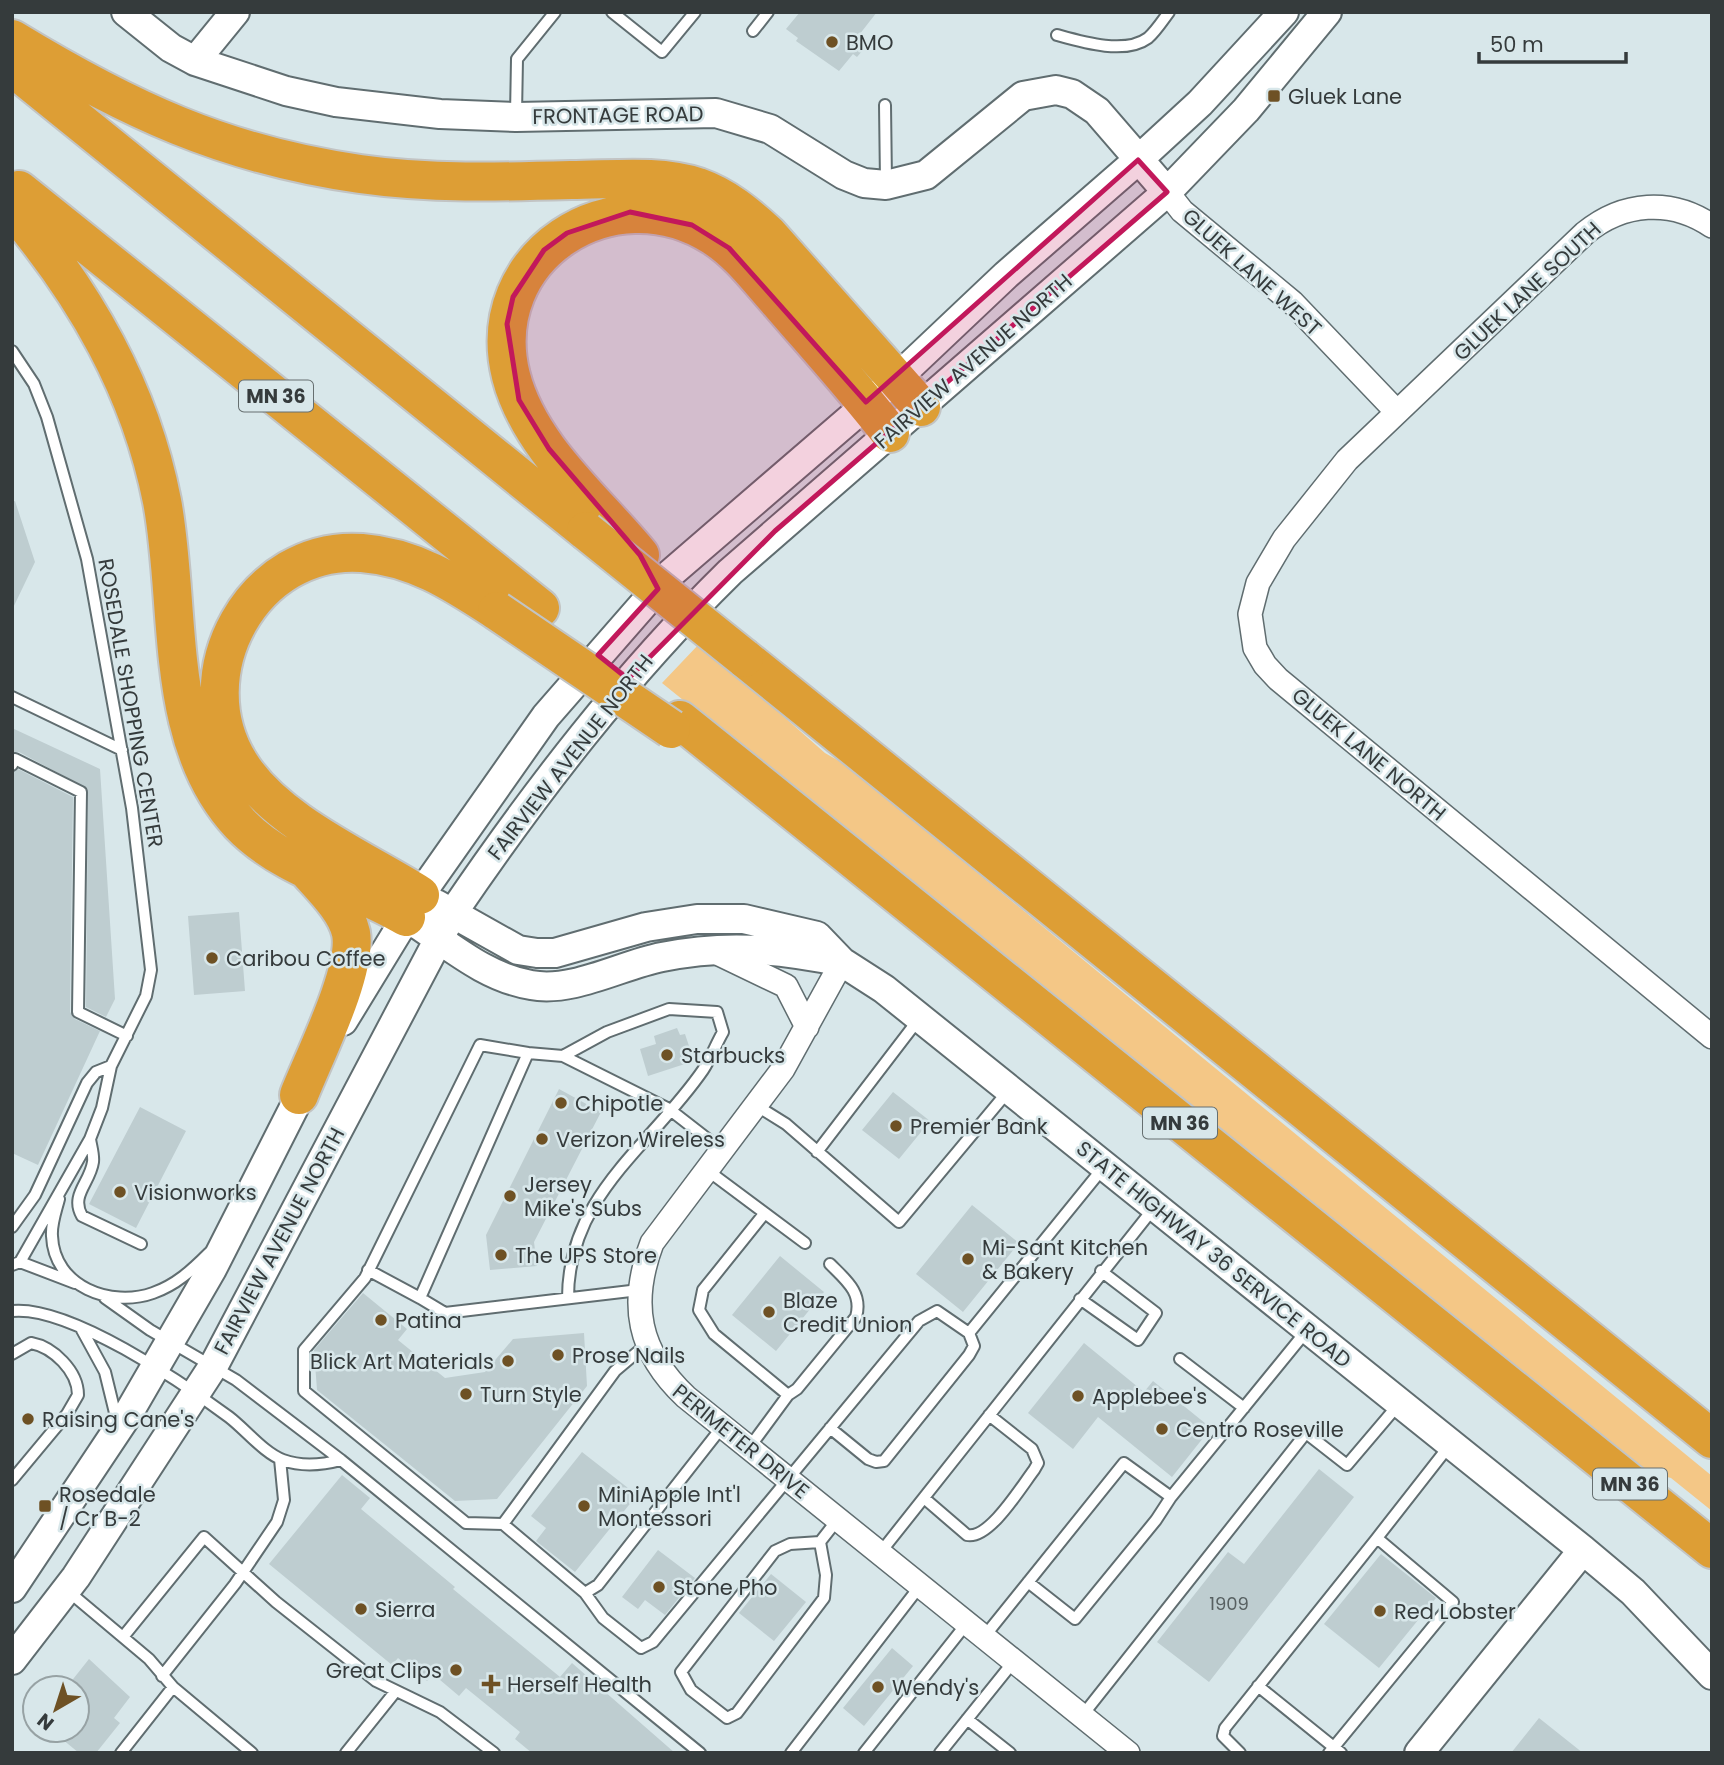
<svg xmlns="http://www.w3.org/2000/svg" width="1724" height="1765" font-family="Poppins,sans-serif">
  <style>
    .green { fill: #f4c786 }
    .building { fill: #becdd0 }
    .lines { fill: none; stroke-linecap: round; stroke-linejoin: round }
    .service-casing { stroke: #606d70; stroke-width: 14 }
    .minor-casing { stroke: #606d70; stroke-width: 26 }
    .tertiary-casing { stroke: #606d70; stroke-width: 32 }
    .motorway-casing { stroke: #c2c4c4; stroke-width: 42 }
    .service { stroke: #fff; stroke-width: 10 }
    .minor { stroke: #fff; stroke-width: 23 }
    .tertiary { stroke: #fff; stroke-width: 28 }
    .motorway { stroke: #dd9e35; stroke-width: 38 }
    .motorway-bridge-casing { stroke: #c2c4c4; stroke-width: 42; stroke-linecap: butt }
    .motorway-bridge { stroke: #dd9e35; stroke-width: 38 }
    .marked { fill: #c2185b; fill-opacity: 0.2; stroke: #c2185b; stroke-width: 5; stroke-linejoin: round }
    .poi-dot { fill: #6e5124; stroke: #d8e7ea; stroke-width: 2.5 }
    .labels { text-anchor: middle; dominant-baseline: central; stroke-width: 5; stroke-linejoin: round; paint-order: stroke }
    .number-label { font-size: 18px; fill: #576061 }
    .shield { fill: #d8e7ea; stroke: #666f70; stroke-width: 2 }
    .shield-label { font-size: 19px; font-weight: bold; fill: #353b3c }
    .poi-label { font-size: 21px; fill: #353b3c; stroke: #d8e7ea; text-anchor: start }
    .street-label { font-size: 21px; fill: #353b3c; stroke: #d8e7ea }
  </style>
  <rect width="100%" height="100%" fill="#d8e7ea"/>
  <!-- green -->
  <path class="green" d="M700 643 825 753 846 765 1712 1476V1511L1671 1478 1660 1475 1650 1481 662 683Z"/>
  <!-- building -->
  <path class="building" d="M800 12H877L859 35 869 43 857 57 853 54 839 71 796 41 798 38 786 29Z
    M15 501 35 562 12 610V502Z
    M12 728 100 769 115 999 106 1017 86 1007 88 789 19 752H12Z
    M18 769 73 797 70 1012 75 1019 100 1031 38 1165 12 1153V773Z
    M239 912 245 991 194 995 188 916Z
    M677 1028 680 1035 685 1034 694 1061 648 1076 640 1049 656 1044 654 1036Z
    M559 1089 601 1112 534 1242 537 1266 490 1270 486 1235Z
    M893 1092 930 1121 899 1159 862 1130Z
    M140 1107 186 1131 136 1228 89 1204Z
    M972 1205 1019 1243 963 1312 916 1274Z
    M780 1256 824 1292 776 1351 732 1315Z
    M363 1293 407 1329 398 1340 445 1378 485 1372 513 1339 584 1333 587 1386 497 1499 455 1501 317 1390 314 1350Z
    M1084 1343 1144 1392 1153 1381 1211 1428 1172 1477 1098 1417 1073 1449 1028 1413Z
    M582 1452 637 1495 575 1572 536 1541 546 1528 531 1516Z
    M1319 1469 1354 1497 1209 1682 1157 1642 1228 1552 1244 1564Z
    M342 1475 370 1498 361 1509 455 1587 453 1589 560 1677 572 1663 675 1753H532L515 1739 520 1732 466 1688 459 1696 433 1674 427 1681 398 1658 392 1665 269 1564Z
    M658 1550 695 1578 665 1615 645 1600 638 1609 622 1597Z
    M1381 1554 1436 1598 1379 1668 1324 1624Z
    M771 1574 806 1602 774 1641 739 1613Z
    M892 1648 913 1666 864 1726 843 1708Z
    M89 1659 130 1697 114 1718 120 1723 96 1753H79L51 1730H77V1688H66Z
    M1539 1718 1583 1753H1511Z"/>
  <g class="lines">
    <!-- service casing -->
    <g class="service-casing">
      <path id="service" d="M612 12 662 52 695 12
        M753 31 768 12
        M1057 35C1082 42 1125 55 1148 38 1156 31 1163 20 1169 12
        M885 105 886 182
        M516 114 517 59 555 12
        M12 351 34 384 47 417 87 559 132 808 151 970 146 996 111 1066 102 1108 90 1139 20 1262 12 1265
        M12 697 122 750
        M12 765 15 759 81 792 78 1012 127 1036
        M528 1053 480 1045 365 1278 304 1350V1391L466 1523 503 1524 615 1371 647 1344
        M563 1056 607 1032 669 1009 717 1012 723 1032C716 1044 711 1058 703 1070 650 1147 568 1195 568 1298
        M757 1106 786 1124 899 1222 1009 1090
        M90 1139C91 1146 94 1155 93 1162 90 1183 70 1195 82 1216L141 1244
        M817 1152 918 1020
        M707 1170 805 1243
        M59 1199C56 1211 51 1224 52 1236 54 1287 111 1308 153 1293 176 1285 192 1270 209 1253
        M764 1214 703 1290 699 1310 714 1334 788 1395
        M12 1227 35 1195 87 1083 96 1072 111 1066
        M20 1262 75 1283
        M368 1270 420 1298
        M639 1290 445 1313 420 1298 528 1053 563 1056 669 1109 723 1151
        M105 1298 150 1330 236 1380 341 1460 700 1753
        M1080 1299 1138 1340 1156 1313 1101 1271
        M12 1311C69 1305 183 1383 229 1417 246 1430 264 1453 283 1460 302 1467 322 1465 341 1460
        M82 1330 105 1372 117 1421
        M969 1333 1103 1168
        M12 1354 31 1343C53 1347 78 1371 78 1395L67 1414 12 1480
        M1180 1359 1244 1408
        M749 1448 788 1395 797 1389 856 1317C863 1293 846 1280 830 1264
        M924 1498 967 1535C989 1540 1021 1487 1034 1470L1038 1463 1032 1449 989 1415
        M503 1524 585 1593 598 1585 722 1427
        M820 1542 790 1544 775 1551 681 1672 691 1690 727 1718 737 1713 824 1598 826 1575 820 1542 838 1519
        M880 1553 1153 1209
        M1028 1582 1075 1619 1156 1520 1171 1497
        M68 1591 149 1659 173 1687 252 1753
        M585 1593 603 1618 641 1648 653 1642 919 1321 937 1311 969 1333 974 1346 969 1355 884 1461 876 1462 868 1459 830 1428
        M123 1637 204 1537 276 1602 376 1681 440 1712 494 1753
        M984 1637 1124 1463 1171 1497 1308 1329
        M162 1676 235 1584 277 1522 284 1500 280 1459
        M1258 1686 1341 1753
        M1082 1716 1306 1433 1347 1465 1398 1405
        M967 1719 1010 1753
        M121 1753 173 1687
        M346 1753 395 1692
        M791 1753 920 1586
        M864 1753 967 1623
        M940 1753 1014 1661
        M1240 1753 1223 1736 1225 1728 1377 1538
        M1329 1753 1453 1602 1377 1538 1449 1446"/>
    </g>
    <!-- minor casing -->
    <g class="minor-casing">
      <path id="minor" d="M1167 192 1182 211 1292 302 1397 412
        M1712 226C1671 198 1623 202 1585 233L1347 460 1284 539 1258 583 1250 614 1255 648 1265 665 1278 679 1712 1037
        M715 952 786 986 807 1027
        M842 962 783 1069 652 1243C629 1304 638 1352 686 1397L1128 1753"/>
    </g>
    <!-- tertiary casing -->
    <g class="tertiary-casing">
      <path id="tertiary" d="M126 12 171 48 195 61 286 91 336 102 440 114 516 117 716 113 770 129 844 175 864 183 886 185 926 175 1023 96 1056 90 1072 94 1097 111 1167 192
        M195 61 235 12
        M436 904 518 950 537 953H555L646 927 697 919H744L817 936 842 962 884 989 1583 1550 1633 1592 1712 1675
        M406 917C446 942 483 977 531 985 573 993 621 965 662 957 726 944 778 949 842 962
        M343 1021 420 895 546 716 670 574 895 380 1006 275 1138 160 1200 103 1284 12
        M12 1588 128 1414 212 1269 308 1080
        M12 1660 76 1577 214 1365 452 914C535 792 624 676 730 572L1167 192 1246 110 1327 12
        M1419 1753 1583 1550"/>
    </g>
    <!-- motorway casing -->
    <g class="motorway-casing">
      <path id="motorway" d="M12 39C127 109 225 155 360 174 430 184 501 182 571 180 612 180 658 174 698 187 726 197 746 214 768 234L921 407
        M12 67 586 531
        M19 190 540 608
        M12 208C85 294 140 389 162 501 182 606 162 741 240 824 284 870 353 885 406 917
        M640 555C595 500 529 447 511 376 481 256 612 172 713 236 740 253 759 280 780 303 817 346 855 388 890 433
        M744 658 1712 1439
        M680 720 1712 1549
        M420 895C363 859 276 822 240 764 183 674 253 545 362 553 415 557 454 583 497 611
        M299 1095C314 1057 358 970 351 933 346 910 323 888 308 871"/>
    </g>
    <!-- service -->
    <use href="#service" class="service"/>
    <!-- minor -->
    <use href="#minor" class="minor"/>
    <!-- tertiary -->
    <use href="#tertiary" class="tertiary"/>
    <!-- motorway -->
    <use href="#motorway" class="motorway"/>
    <!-- motorway-bridge casing -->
    <g class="motorway-bridge-casing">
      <path id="motorway-bridge" d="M586 531 744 658
        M497 611 671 729"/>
    </g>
    <!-- motorway-bridge -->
    <use href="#motorway-bridge" class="motorway-bridge"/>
  </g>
  <!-- marked area -->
  <path class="marked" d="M1138 160 1167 192 775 531 628 679 598 655 658 589 640 555 549 449 519 400 507 324 513 297 544 250 567 233 630 212 692 225 729 248 866 402Z"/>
  <!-- markers -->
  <g class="poi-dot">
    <circle cx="832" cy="42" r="7"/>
    <rect x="1267" y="89" width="14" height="14" rx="3.5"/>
    <circle cx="212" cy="958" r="7"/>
    <circle cx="667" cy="1055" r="7"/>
    <circle cx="561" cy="1103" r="7"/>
    <circle cx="896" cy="1126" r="7"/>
    <circle cx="542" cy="1139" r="7"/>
    <circle cx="120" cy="1192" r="7"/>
    <circle cx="510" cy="1196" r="7"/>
    <circle cx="501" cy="1255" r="7"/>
    <circle cx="968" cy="1259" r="7"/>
    <circle cx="769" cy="1312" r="7"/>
    <circle cx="381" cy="1320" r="7"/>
    <circle cx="558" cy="1355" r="7"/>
    <circle cx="508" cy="1361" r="7"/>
    <circle cx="466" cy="1394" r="7"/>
    <circle cx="1078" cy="1396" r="7"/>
    <circle cx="28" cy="1419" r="7"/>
    <circle cx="1162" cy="1429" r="7"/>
    <rect x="38" y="1499" width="14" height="14" rx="3.5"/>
    <circle cx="584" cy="1506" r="7"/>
    <circle cx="659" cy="1587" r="7"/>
    <circle cx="361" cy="1609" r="7"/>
    <circle cx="1380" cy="1611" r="7"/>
    <circle cx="456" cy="1670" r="7"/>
    <path d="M487.5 1673.5h7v7h7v7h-7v7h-7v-7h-7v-7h7z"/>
    <circle cx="878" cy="1687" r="7"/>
  </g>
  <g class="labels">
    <!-- number labels -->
    <g class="number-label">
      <text x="1229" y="1603">1909</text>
    </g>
    <!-- shield labels -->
    <g class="shield">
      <rect x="239" y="380.5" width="74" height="31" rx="5"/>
      <rect x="1143" y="1107.5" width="74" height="31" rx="5"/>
      <rect x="1593" y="1468.5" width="74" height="31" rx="5"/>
    </g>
    <g class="shield-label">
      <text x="276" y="396">MN 36</text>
      <text x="1180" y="1123">MN 36</text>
      <text x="1630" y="1484">MN 36</text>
    </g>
    <!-- poi labels -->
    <g class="poi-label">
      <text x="846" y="42">BMO</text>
      <text x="1288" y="96">Gluek Lane</text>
      <text x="226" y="958">Caribou Coffee</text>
      <text x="681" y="1055">Starbucks</text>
      <text x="575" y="1103">Chipotle</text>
      <text x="910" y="1126">Premier Bank</text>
      <text x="556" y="1139">Verizon Wireless</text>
      <text x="524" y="1184">Jersey<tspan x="524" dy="24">Mike's Subs</tspan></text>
      <text x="134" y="1192">Visionworks</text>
      <text x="982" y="1247">Mi-Sant Kitchen<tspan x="982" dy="24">&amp; Bakery</tspan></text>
      <text x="515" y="1255">The UPS Store</text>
      <text x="783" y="1300">Blaze<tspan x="783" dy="24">Credit Union</tspan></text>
      <text x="395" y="1320">Patina</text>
      <text x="572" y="1355">Prose Nails</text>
      <text x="494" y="1361" text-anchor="end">Blick Art Materials</text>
      <text x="480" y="1394">Turn Style</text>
      <text x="1092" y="1396">Applebee's</text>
      <text x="42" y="1419">Raising Cane's</text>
      <text x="1176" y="1429">Centro Roseville</text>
      <text x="59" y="1494">Rosedale<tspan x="59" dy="24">/ Cr B-2</tspan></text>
      <text x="598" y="1494">MiniApple Int'l<tspan x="598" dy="24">Montessori</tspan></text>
      <text x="673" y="1587">Stone Pho</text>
      <text x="375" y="1609">Sierra</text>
      <text x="1394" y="1611">Red Lobster</text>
      <text x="442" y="1670" text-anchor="end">Great Clips</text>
      <text x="507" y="1684">Herself Health</text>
      <text x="892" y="1687">Wendy's</text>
    </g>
    <!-- street labels -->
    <g class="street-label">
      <text transform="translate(618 115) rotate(-1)">FRONTAGE ROAD</text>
      <text transform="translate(1252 272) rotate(42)">GLUEK LANE WEST</text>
      <text transform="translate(1527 291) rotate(-43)">GLUEK LANE SOUTH</text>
      <text transform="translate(973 361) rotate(-41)">FAIRVIEW AVENUE NORTH</text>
      <text transform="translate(131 703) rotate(80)">ROSEDALE SHOPPING CENTER</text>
      <text transform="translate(1369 754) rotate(40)">GLUEK LANE NORTH</text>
      <text transform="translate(570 757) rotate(-52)">FAIRVIEW AVENUE NORTH</text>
      <text transform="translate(279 1241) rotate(-62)">FAIRVIEW AVENUE NORTH</text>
      <text transform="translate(1214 1254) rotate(39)">STATE HIGHWAY 36 SERVICE ROAD</text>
      <text transform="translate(741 1441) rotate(39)">PERIMETER DRIVE</text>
    </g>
  </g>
  <!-- border -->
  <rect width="1724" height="1765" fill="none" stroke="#353b3c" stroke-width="28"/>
  <!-- north arrow -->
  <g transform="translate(56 1709) rotate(219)"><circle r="33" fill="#d8e7ea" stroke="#97a2a4" stroke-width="2"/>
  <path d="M0-5L12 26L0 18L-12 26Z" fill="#6e5124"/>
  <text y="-10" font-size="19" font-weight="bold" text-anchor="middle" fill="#353b3c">N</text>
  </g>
  <!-- scale -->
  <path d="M1479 52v10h147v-10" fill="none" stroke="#353b3c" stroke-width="3.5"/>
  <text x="1490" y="52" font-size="21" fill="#353b3c" stroke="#d8e7ea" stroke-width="5" paint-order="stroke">50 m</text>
</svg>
